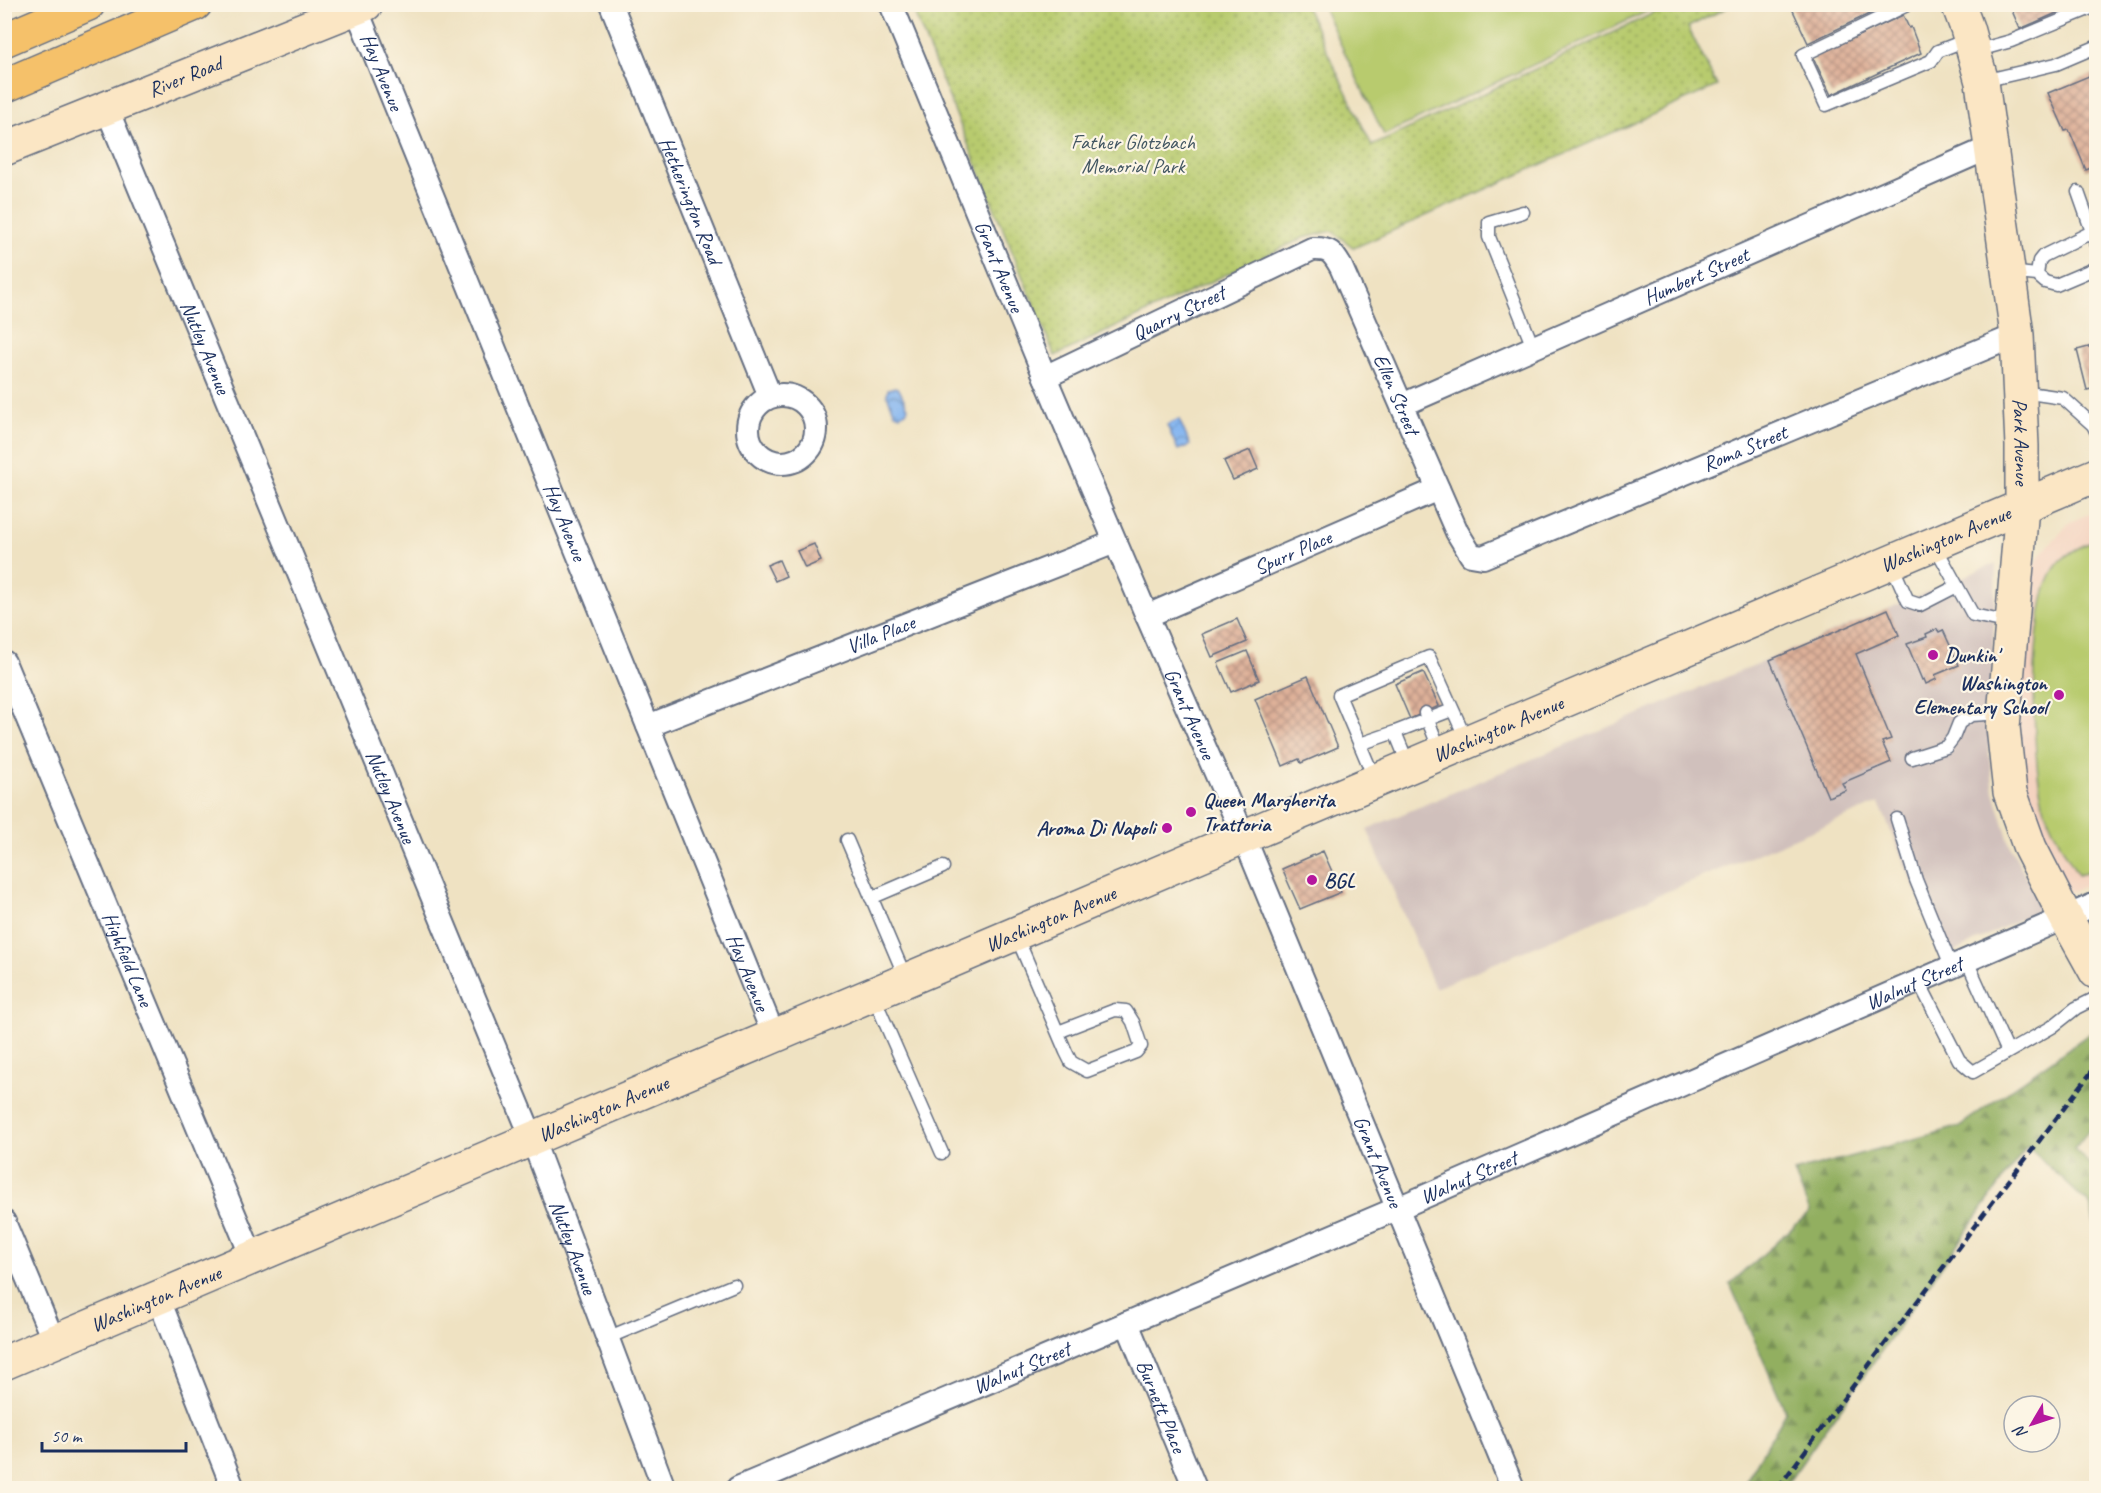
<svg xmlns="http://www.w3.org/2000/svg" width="2101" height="1493" font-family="Caveat,sans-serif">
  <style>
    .built { fill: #f4d3c0 }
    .industrial { fill: #d0c0bc }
    .grass { fill: #b8cb6e; stroke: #6a7d66; stroke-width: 1.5 }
    .forest { fill: url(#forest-firs); stroke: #566f60; stroke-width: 1.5 }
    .park { fill: url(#park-dots); stroke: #6a7d66; stroke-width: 1.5 }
    .water { fill: url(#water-waves); stroke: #5072a7; stroke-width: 1.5 }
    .building { fill: url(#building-cross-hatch) }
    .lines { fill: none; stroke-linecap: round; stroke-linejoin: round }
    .lane-casing { stroke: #656e81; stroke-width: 15 }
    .street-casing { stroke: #656e81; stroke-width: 26 }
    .secondary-casing { stroke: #656e81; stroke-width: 36 }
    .highway-casing { stroke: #656e81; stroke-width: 36 }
    .lane { stroke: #fff; stroke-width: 12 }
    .street { stroke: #fff; stroke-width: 22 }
    .secondary { stroke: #fbe6c4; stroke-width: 33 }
    .highway { stroke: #f5c16b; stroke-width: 33 }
    .rail { stroke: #1b2f5e; stroke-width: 4.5; stroke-dasharray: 9 4.5; stroke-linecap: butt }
    .poi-dot { fill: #b5179e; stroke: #fcf5e5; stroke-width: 2 }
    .labels { text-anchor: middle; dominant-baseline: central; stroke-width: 4.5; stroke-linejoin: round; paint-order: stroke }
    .street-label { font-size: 21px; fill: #1b2f5e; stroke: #fcf5e5 }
    .park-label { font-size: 21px; fill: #425662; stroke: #fcf5e5 }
    .poi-label { font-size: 21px; font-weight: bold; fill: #1b2f5e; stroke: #fcf5e5; text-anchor: start }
  </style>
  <defs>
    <pattern id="forest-firs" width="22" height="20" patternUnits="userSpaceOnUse" patternTransform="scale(1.5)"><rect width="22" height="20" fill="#92af61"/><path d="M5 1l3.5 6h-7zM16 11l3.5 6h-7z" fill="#768f53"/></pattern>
    <pattern id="park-dots" width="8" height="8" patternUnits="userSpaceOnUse" patternTransform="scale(1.5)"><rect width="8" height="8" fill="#b8cb6e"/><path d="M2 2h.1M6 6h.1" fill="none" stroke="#95a55e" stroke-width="1.8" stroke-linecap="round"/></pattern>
    <pattern id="water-waves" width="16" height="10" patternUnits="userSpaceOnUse" patternTransform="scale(1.5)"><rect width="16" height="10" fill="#84b5f0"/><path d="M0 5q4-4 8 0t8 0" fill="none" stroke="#6b94c6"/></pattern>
    <pattern id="building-cross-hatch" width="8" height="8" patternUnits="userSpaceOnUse" patternTransform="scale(1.5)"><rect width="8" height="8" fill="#deb199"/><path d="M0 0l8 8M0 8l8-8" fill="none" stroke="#b39080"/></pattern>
  </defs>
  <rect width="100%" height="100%" fill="#fcf5e5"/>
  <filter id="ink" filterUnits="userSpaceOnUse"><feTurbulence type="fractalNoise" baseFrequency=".0167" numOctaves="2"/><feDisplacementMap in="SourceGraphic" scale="12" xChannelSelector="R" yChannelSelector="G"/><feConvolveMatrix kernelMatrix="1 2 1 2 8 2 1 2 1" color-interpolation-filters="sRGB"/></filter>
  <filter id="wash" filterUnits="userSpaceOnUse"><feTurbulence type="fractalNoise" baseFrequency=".008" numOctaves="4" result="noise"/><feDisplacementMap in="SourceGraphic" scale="24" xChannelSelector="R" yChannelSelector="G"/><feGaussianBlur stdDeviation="1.35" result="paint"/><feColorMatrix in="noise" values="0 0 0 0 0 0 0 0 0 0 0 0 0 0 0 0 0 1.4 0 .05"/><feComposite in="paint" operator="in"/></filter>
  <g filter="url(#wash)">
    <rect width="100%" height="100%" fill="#efe2c2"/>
    <!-- built -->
    <path class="built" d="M2096 511V881L2069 893 2046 851 2020 774 2019 719 2031 569 2040 555 2070 522Z"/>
    <!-- industrial -->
    <path class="industrial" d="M1996 563 1989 754 1994 792 2011 848 2042 908 1944 957 1879 803 1435 988 1367 829Z"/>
    <!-- grass -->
    <path class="grass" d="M1322 5H1661L1384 135Z
      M2096 540V868L2078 875C2066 854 2053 833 2045 810 2030 764 2029 611 2053 571 2063 554 2079 547 2096 540Z"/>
    <!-- forest -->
    <path class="forest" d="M2096 1029V1121L2074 1149 2096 1170V1231L2090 1205 2027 1146 1784 1488H1742L1786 1412 1730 1284 1810 1212 1794 1172 1958 1127Z"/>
    <!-- park -->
    <path class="park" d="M911 5H1305L1372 146 1671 5H1732L1688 27 1717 86 1354 248 1332 231 1303 238 1055 356Z"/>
    <!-- water -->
    <path class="water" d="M895 387 899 389 908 408 906 412 900 415 895 413 887 395 888 389Z
      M1179 419 1190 445 1178 450 1167 425Z"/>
    <g id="blocks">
      <!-- building -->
      <path class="building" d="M1790 4H1890L1808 43Z
        M2009 4H2077L2020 29Z
        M1903 15 1909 28 1911 27 1921 53 1831 95 1813 57Z
        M2096 73V166L2086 170 2069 130 2065 131 2048 93Z
        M2096 345V388L2087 390 2077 350Z
        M1250 450 1258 469 1233 480 1224 461Z
        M814 544 821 561 805 568 797 551Z
        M779 560 786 576 775 581 767 565Z
        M1888 609 1899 635 1856 654 1891 739 1882 742 1891 762 1842 783 1846 790 1828 797 1770 660Z
        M1237 619 1247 642 1212 657 1202 634Z
        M1937 629 1939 632 1943 630 1959 665 1935 675 1937 679 1926 684 1924 679 1922 680 1907 644 1927 637 1926 634Z
        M1247 651 1259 680 1231 692 1218 663Z
        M1423 672 1439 706 1410 719 1395 684Z
        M1308 676 1338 747 1301 763 1299 759 1283 766 1255 699Z
        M1323 851 1341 892 1300 909 1282 869Z"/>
    </g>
  </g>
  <g filter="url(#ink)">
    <use href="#blocks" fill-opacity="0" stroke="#656e81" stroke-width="1.5"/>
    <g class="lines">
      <!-- lane casing -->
      <g class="lane-casing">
        <path id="lane" d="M1909 4 1803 55 1826 105 1931 61 1938 51 1969 39
          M1975 51 2011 41 2096 6
          M1983 81 2056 64 2096 47
          M2078 192 2096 243
          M1523 212 1489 222V237L1533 347
          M2008 272 2037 275 2045 282 2056 285 2096 268
          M2037 275 2039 261 2043 256 2096 230
          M2022 392 2063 398 2093 425 2096 431
          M1935 546 1973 615 2011 623
          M1891 563 1908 601 1920 605 1957 586
          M1425 713 1441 753
          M1395 732 1452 710
          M1360 744 1395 732 1409 766
          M1912 758 1946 747 1953 738 1959 723 1971 715 2003 713
          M1375 780 1339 695 1429 657 1467 741
          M1897 819 1916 880 1952 968
          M847 840 906 979
          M871 898 943 867
          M1016 935 1066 1052 1071 1062 1087 1071 1136 1052 1141 1046 1133 1022 1126 1011 1115 1010 1058 1032
          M1967 961 2008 1052
          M1919 982 1959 1060 1973 1072 2052 1027 2076 1008 2096 998
          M873 995 942 1153
          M607 1338 734 1285"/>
      </g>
      <!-- street casing -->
      <g class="street-casing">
        <g id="street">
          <path id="s1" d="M611 4 770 396"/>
          <path id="s2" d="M891 4 1045 377 1147 616 1244 837 1513 1488"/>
          <path id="s3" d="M356 8 774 1036"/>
          <path id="s4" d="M107 109 532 1138 664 1488"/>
          <path id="s5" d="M1045 377 1312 249C1330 248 1333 253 1341 267L1457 532 1471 555 1483 557 2017 335"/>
          <circle cx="782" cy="429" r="34"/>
          <path id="s6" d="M1402 405 1991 147"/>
          <path id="s7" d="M1147 616 1438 489"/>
          <path id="s8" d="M4 662 252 1257"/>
          <path id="s9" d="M648 726 1115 542"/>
          <path d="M4 1222 54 1342"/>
          <path d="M158 1297 233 1488"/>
          <path id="s10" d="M1127 1323 1195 1488"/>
          <path id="s11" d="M738 1488 1396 1209 2096 904"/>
        </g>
      </g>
      <!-- secondary casing -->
      <g class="secondary-casing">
        <g id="secondary">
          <path id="s12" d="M1958 4 1967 28 1982 82 2017 335 2022 446V507L2003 727 2010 792 2030 848 2066 918 2096 972"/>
          <path id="s13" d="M4 149 366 4"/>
          <path id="s14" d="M4 1363 2096 475"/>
        </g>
      </g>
      <!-- highway casing -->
      <g class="highway-casing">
        <path id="highway" d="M4 40 88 4
          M4 86 195 4"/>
      </g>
      <!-- lane -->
      <use href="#lane" class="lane"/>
      <!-- street -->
      <use href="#street" class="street"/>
      <!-- secondary -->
      <use href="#secondary" class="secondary"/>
      <!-- highway -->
      <use href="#highway" class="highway"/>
      <!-- rail -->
      <path class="rail" d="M1778 1488 1844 1398 2096 1066"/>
    </g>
  </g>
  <!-- markers -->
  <g class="poi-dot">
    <circle cx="1933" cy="655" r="6"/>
    <circle cx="2059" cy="695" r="6"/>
    <circle cx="1191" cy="812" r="6"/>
    <circle cx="1167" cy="828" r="6"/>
    <circle cx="1312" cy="880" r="6"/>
  </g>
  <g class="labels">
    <!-- street labels -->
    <g class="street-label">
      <text stroke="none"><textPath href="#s3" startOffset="69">Hay Avenue</textPath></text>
      <text stroke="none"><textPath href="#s13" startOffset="195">River Road</textPath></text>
      <text stroke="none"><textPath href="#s1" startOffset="212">Hetherington Road</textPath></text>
      <text stroke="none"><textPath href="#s2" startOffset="284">Grant Avenue</textPath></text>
      <text stroke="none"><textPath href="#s6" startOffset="321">Humbert Street</textPath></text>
      <text stroke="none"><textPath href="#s5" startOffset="148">Quarry Street</textPath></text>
      <text stroke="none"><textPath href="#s4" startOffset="258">Nutley Avenue</textPath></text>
      <text stroke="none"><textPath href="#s5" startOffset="472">Ellen Street</textPath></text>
      <text stroke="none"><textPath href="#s12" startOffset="444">Park Avenue</textPath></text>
      <text stroke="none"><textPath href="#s5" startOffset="945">Roma Street</textPath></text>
      <text stroke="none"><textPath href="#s3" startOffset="555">Hay Avenue</textPath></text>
      <text stroke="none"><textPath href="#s14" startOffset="2109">Washington Avenue</textPath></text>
      <text stroke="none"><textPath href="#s7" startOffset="159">Spurr Place</textPath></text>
      <text stroke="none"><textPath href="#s9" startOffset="250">Villa Place</textPath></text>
      <text stroke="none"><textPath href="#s2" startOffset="770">Grant Avenue</textPath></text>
      <text stroke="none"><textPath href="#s14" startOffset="1623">Washington Avenue</textPath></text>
      <text stroke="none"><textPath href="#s4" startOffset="744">Nutley Avenue</textPath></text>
      <text stroke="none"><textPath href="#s14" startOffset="1137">Washington Avenue</textPath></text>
      <text stroke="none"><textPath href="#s8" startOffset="322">Highfield Lane</textPath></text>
      <text stroke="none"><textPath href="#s3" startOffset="1041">Hay Avenue</textPath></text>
      <text stroke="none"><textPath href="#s11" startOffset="1280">Walnut Street</textPath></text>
      <text stroke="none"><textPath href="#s14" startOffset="651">Washington Avenue</textPath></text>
      <text stroke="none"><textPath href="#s2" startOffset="1256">Grant Avenue</textPath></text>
      <text stroke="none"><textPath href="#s11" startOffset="794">Walnut Street</textPath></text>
      <text stroke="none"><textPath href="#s4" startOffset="1230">Nutley Avenue</textPath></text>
      <text stroke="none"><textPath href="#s14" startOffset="165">Washington Avenue</textPath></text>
      <text stroke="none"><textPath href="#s11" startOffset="308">Walnut Street</textPath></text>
      <text stroke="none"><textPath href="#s10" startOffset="90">Burnett Place</textPath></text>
    </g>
    <!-- park labels -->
    <g class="park-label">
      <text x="1133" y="142">Father Glotzbach<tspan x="1133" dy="24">Memorial Park</tspan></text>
    </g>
    <!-- poi labels -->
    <g class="poi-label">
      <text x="1945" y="655">Dunkin'</text>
      <text x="2047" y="683" text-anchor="end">Washington<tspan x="2047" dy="24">Elementary School</tspan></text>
      <text x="1203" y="800">Queen Margherita<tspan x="1203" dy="24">Trattoria</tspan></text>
      <text x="1155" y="828" text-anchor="end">Aroma Di Napoli</text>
      <text x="1324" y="880">BGL</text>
    </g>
  </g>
  <!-- margin -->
  <rect width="2101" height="1493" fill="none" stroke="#fcf5e5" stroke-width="24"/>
  <!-- north arrow -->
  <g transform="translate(2032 1424) rotate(231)"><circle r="28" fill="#fcf5e5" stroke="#a2a6af" stroke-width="1.5"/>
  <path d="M0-4.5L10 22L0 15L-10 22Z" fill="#b5179e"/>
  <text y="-9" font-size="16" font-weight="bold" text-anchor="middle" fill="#1b2f5e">N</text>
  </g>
  <!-- scale -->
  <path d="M42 1442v9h144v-9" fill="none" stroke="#1b2f5e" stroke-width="3"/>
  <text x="51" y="1442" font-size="18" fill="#1b2f5e" stroke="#fcf5e5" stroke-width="4.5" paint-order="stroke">50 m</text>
</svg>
